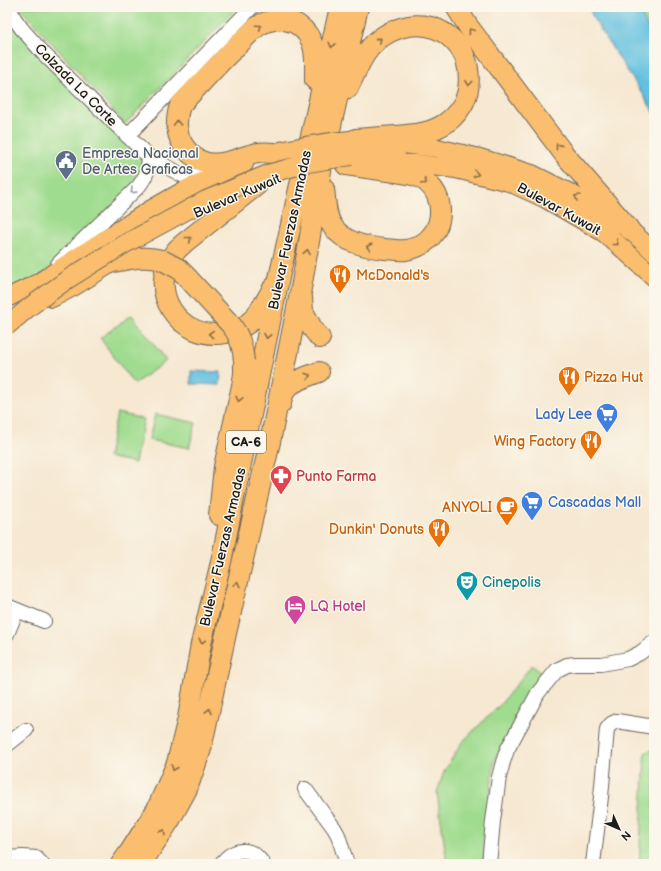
<svg xmlns="http://www.w3.org/2000/svg" width="661" height="871" font-family="'Balsamiq Sans',sans-serif">
  <style>
    .green { fill: #a0dc8f; stroke: #5e7c56 }
    .water { fill: #62c0e0; stroke: #3f6e7e }
    .lines { fill: none; stroke-linecap: round; stroke-linejoin: round }
    .minor-casing { stroke: #68635b; stroke-width: 16 }
    .major-casing { stroke: #68635b; stroke-width: 20 }
    .highway-casing { stroke: #68635b; stroke-width: 22 }
    .minor { stroke: #fff; stroke-width: 14 }
    .major { stroke: #fabe6e; stroke-width: 18 }
    .highway { stroke: #fabe6e; stroke-width: 20 }
    .major-bridge-casing { stroke: #68635b; stroke-width: 20; stroke-linecap: butt }
    .highway-bridge-casing { stroke: #68635b; stroke-width: 22; stroke-linecap: butt }
    .major-bridge { stroke: #fabe6e; stroke-width: 18 }
    .highway-bridge { stroke: #fabe6e; stroke-width: 20 }
    .oneway { stroke: #8b6d45 }
    .oneway2 { stroke: #999 }
    .labels { text-anchor: middle; dominant-baseline: central; stroke-width: 3; stroke-linejoin: round; paint-order: stroke }
    .shield { fill: #fbf7ec; stroke: #5f5e5a; stroke-width: 1 }
    .shield-label { font-size: 13px; font-weight: bold; fill: #1c1c1c }
    .street-label { font-size: 14px; fill: #1c1c1c; stroke: #fbf7ec }
    .service-label { font-size: 14px; fill: #4e5e75; stroke: #fbf7ec; text-anchor: start }
    .food-label { font-size: 14px; fill: #c56008; stroke: #fbf7ec; text-anchor: end }
    .shop-label { font-size: 14px; fill: #366cbe; stroke: #fbf7ec; text-anchor: end }
    .health-label { font-size: 14px; fill: #be3a42; stroke: #fbf7ec; text-anchor: start }
    .culture-label { font-size: 14px; fill: #0d838f; stroke: #fbf7ec; text-anchor: start }
    .hotel-label { font-size: 14px; fill: #b23c85; stroke: #fbf7ec; text-anchor: start }
  </style>
  <rect width="100%" height="100%" fill="#fbf7ec"/>
  <filter id="ink" filterUnits="userSpaceOnUse"><feTurbulence type="fractalNoise" baseFrequency=".025" numOctaves="2"/><feDisplacementMap in="SourceGraphic" scale="8" xChannelSelector="R" yChannelSelector="G"/><feConvolveMatrix kernelMatrix="1 2 1 2 8 2 1 2 1" color-interpolation-filters="sRGB"/></filter>
  <filter id="wash" filterUnits="userSpaceOnUse"><feTurbulence type="fractalNoise" baseFrequency=".012" numOctaves="4" result="noise"/><feDisplacementMap in="SourceGraphic" scale="16" xChannelSelector="R" yChannelSelector="G"/><feGaussianBlur stdDeviation="0.9" result="paint"/><feColorMatrix in="noise" values="0 0 0 0 0 0 0 0 0 0 0 0 0 0 0 0 0 1.4 0 .05"/><feComposite in="paint" operator="in"/></filter>
  <g filter="url(#wash)">
    <rect width="100%" height="100%" fill="#f6e8d1"/>
    <!-- green -->
    <path class="green" d="M19 7H238L125 124Z
      M618 7H654V72Z
      M7 16 143 160 141 179 37 280 7 294Z
      M132 315 166 361 134 384 100 338Z
      M117 413 144 419 135 463 108 457Z
      M155 414 196 423 189 448 149 440Z
      M532 665 542 674 495 759 491 788 483 864H447L437 792 444 772 462 742 500 705Z
      M654 749V864H639L645 753Z"/>
    <!-- water -->
    <path class="water" d="M589 7H639L654 44V113L642 93 594 20Z
      M191 371 221 372 220 385 191 384Z"/>
  </g>
  <g filter="url(#ink)">
    <g class="lines">
      <!-- minor casing -->
      <g class="minor-casing">
        <path id="minor" d="M9 7 14 18 22 29 43 53 149 157 182 175 190 177 211 173
          M127 136 252 7
          M58 264 138 187C147 176 148 170 149 157
          M7 606 44 621
          M7 634 17 610
          M7 745 26 730
          M305 789 334 828 338 835 347 864
          M7 858 23 857 36 858 42 864
          M221 864C233 848 251 845 263 864
          M489 864 493 821 499 777 503 762 507 750 538 693 557 670 567 665 575 664H601L628 659 640 653 654 642
          M593 864 601 797 607 729 611 724 617 721 654 727"/>
      </g>
      <!-- major casing -->
      <g class="major-casing">
        <path id="major" d="M386 142 437 148 480 158 532 174 568 192 595 207 629 229 654 252
          M351 156 387 154 396 155
          M383 163 417 164 456 169 509 182 546 199 603 232 622 248 654 277
          M7 298 38 283 150 210 185 190 225 171 244 164
          M52 298 73 287 126 254"/>
      </g>
      <!-- highway casing -->
      <g class="highway-casing">
        <path id="highway" d="M456 7 468 26 564 154 629 229
          M348 88C354 76 359 63 366 53 386 25 427 14 453 40 461 48 467 58 468 69 470 82 469 93 463 104 457 114 450 122 439 127 426 134 410 135 395 136 382 137 369 138 356 139
          M275 153C270 153 264 152 259 153 248 154 238 160 227 162 208 167 192 160 182 143 175 131 176 118 180 105 201 84 220 61 242 41 247 36 253 29 260 25 271 18 287 18 298 25 318 39 315 59 315 80
          M257 185 184 243C181 246 178 248 175 252 145 290 179 342 226 333 235 332 244 327 251 321 260 312 267 299 273 288
          M324 189C326 202 325 216 333 227 345 243 366 247 385 249 391 249 399 251 406 250 430 246 444 226 439 202 437 192 429 183 421 178 410 173 399 173 388 171 374 169 360 167 346 165
          M113 262C130 259 145 255 162 260
          M302 297 303 311 312 328 320 338
          M281 403C282 399 283 394 285 391 291 381 309 376 319 372
          M219 515 224 467 242 386 244 374V361
          M121 864 129 853 157 809 177 763 180 751 188 718 201 644 221 562 279 278 340 7
          M141 864 170 820 187 789 201 749 225 638 270 442 302 283 322 165 358 7"/>
      </g>
      <!-- minor -->
      <use href="#minor" class="minor"/>
      <!-- major -->
      <use href="#major" class="major"/>
      <!-- highway -->
      <use href="#highway" class="highway"/>
      <!-- major-bridge casing -->
      <g class="major-bridge-casing">
        <path id="major-bridge" d="M280 151C303 146 326 142 350 140
          M7 326 28 308 68 279 123 245 206 200 268 174 308 163 351 156"/>
      </g>
      <!-- highway-bridge casing -->
      <g class="highway-bridge-casing">
        <path id="highway-bridge" d="M162 260 179 269 185 275 232 326C240 336 243 348 244 361"/>
      </g>
      <!-- major-bridge -->
      <use href="#major-bridge" class="major-bridge"/>
      <!-- highway-bridge -->
      <use href="#highway-bridge" class="highway-bridge"/>
    </g>
    <!-- one-way arrows -->
    <defs><path id="oneway-chevron" d="M-2-3.5L2.5 0L-2 3.5" fill="none" stroke-width="1.6" stroke-linecap="round" stroke-linejoin="round"/></defs>
    <g class="oneway">
      <use href="#oneway-chevron" transform="translate(259 27) rotate(-35)"/>
      <use href="#oneway-chevron" transform="translate(471 31) rotate(-126)"/>
      <use href="#oneway-chevron" transform="translate(379 40) rotate(-40)"/>
      <use href="#oneway-chevron" transform="translate(332 45) rotate(103)"/>
      <use href="#oneway-chevron" transform="translate(469 83) rotate(96)"/>
      <use href="#oneway-chevron" transform="translate(177 123) rotate(-92)"/>
      <use href="#oneway-chevron" transform="translate(558 146) rotate(-127)"/>
      <use href="#oneway-chevron" transform="translate(476 174) rotate(14)"/>
      <use href="#oneway-chevron" transform="translate(424 182) rotate(35)"/>
      <use href="#oneway-chevron" transform="translate(577 197) rotate(-150)"/>
      <use href="#oneway-chevron" transform="translate(189 239) rotate(-39)"/>
      <use href="#oneway-chevron" transform="translate(616 243) rotate(39)"/>
      <use href="#oneway-chevron" transform="translate(369 247) rotate(-167)"/>
      <use href="#oneway-chevron" transform="translate(307 252) rotate(-80)"/>
      <use href="#oneway-chevron" transform="translate(211 334) rotate(-175)"/>
      <use href="#oneway-chevron" transform="translate(267 336) rotate(101)"/>
      <use href="#oneway-chevron" transform="translate(308 376) rotate(-19)"/>
      <use href="#oneway-chevron" transform="translate(239 399) rotate(102)"/>
      <use href="#oneway-chevron" transform="translate(237 584) rotate(-77)"/>
      <use href="#oneway-chevron" transform="translate(202 641) rotate(103)"/>
      <use href="#oneway-chevron" transform="translate(209 711) rotate(-78)"/>
      <use href="#oneway-chevron" transform="translate(174 768) rotate(113)"/>
      <use href="#oneway-chevron" transform="translate(163 832) rotate(-57)"/>
    </g>
    <use class="oneway2" href="#oneway-chevron" transform="translate(133 191) rotate(136)"/>
  </g>
  <!-- icons -->
  <defs>
    <g id="civic-pin" transform="scale(1.15)"><path d="M0 17L-7.5 6A9.5 9.5 0 1 1 7.5 6Z" fill="#5c6f8a" stroke="#fbf7ec"/><path d="M-.6-6.5H3V-4.5H.6V-3L4-1V1h2V6H-6V1h2V-1L-.6-3ZM-1.2 2.5V6h2.4V2.5Z" fill="#fff"/></g>
    <g id="restaurant-pin" transform="scale(1.15)"><path d="M0 17L-7.5 6A9.5 9.5 0 1 1 7.5 6Z" fill="#e8710a" stroke="#fbf7ec"/><path d="M-5-6h1v4h1v-4h1v4h1v-4h1v5L-1.5 .5V6h-2V.5L-5-1ZM5-6V6H3V1.5H1.5Q1.5-4 5-6Z" fill="#fff"/></g>
    <g id="supermarket-pin" transform="scale(1.15)"><path d="M0 17L-7.5 6A9.5 9.5 0 1 1 7.5 6Z" fill="#3f7fe0" stroke="#fbf7ec"/><path d="M-6-5.5h2.5l.6 2H6L4.5 2H-2.5L-4.4-4H-6ZM-1.5 3.2a1.3 1.3 0 1 0 .1 0ZM3 3.2a1.3 1.3 0 1 0 .1 0Z" fill="#fff"/></g>
    <g id="pharmacy-pin" transform="scale(1.15)"><path d="M0 17L-7.5 6A9.5 9.5 0 1 1 7.5 6Z" fill="#e0444e" stroke="#fbf7ec"/><path d="M-2-6h4v4h4v4h-4v4h-4v-4h-4v-4h4Z" fill="#fff"/></g>
    <g id="cafe-pin" transform="scale(1.15)"><path d="M0 17L-7.5 6A9.5 9.5 0 1 1 7.5 6Z" fill="#e8710a" stroke="#fbf7ec"/><path d="M-5.5-4.5H6V0H3Q3 3.5 0 3.5H-2.5Q-5.5 3.5-5.5 0ZM3-3.2v2h1.7v-2ZM-6 4.5H4V6H-6Z" fill="#fff"/></g>
    <g id="theatre-pin" transform="scale(1.15)"><path d="M0 17L-7.5 6A9.5 9.5 0 1 1 7.5 6Z" fill="#0f9aa8" stroke="#fbf7ec"/><path d="M-5-5.5Q0-4 5-5.5V0Q5 5 0 6Q-5 5-5 0ZM-3.3-2.5H-1v1.5H-3.3ZM1-2.5H3.3v1.5H1ZM-2.8 1Q0 5.5 2.8 1Z" fill="#fff"/></g>
    <g id="hotel-pin" transform="scale(1.15)"><path d="M0 17L-7.5 6A9.5 9.5 0 1 1 7.5 6Z" fill="#d1479c" stroke="#fbf7ec"/><path d="M-6-4.5h1.5V1H6V5H4.5V3h-9V5H-6ZM-4 0a1.8 1.8 0 1 1 3.6 0ZM.5 0V-2.5h3Q6-2.5 6 0Z" fill="#fff"/></g>
  </defs>
  <g fill-rule="evenodd">
    <use href="#civic-pin" x="66" y="161"/>
    <use href="#restaurant-pin" x="340" y="275"/>
    <use href="#restaurant-pin" x="569" y="377"/>
    <use href="#supermarket-pin" x="607" y="414"/>
    <use href="#restaurant-pin" x="591" y="441"/>
    <use href="#pharmacy-pin" x="281" y="476"/>
    <use href="#supermarket-pin" x="532" y="502"/>
    <use href="#cafe-pin" x="507" y="507"/>
    <use href="#restaurant-pin" x="439" y="529"/>
    <use href="#theatre-pin" x="467" y="582"/>
    <use href="#hotel-pin" x="295" y="606"/>
  </g>
  <g class="labels">
    <!-- shield labels -->
    <rect class="shield" x="226" y="431" width="40" height="22" rx="3"/>
    <g class="shield-label">
      <text x="246" y="442">CA-6</text>
    </g>
    <!-- street labels -->
    <g class="street-label">
      <text transform="translate(76 85) rotate(45)">Calzada La Corte</text>
      <text transform="translate(237 196) rotate(-23)">Bulevar Kuwait</text>
      <text transform="translate(559 209) rotate(29)">Bulevar Kuwait</text>
      <text transform="translate(290 230) rotate(-78)">Bulevar Fuerzas Armadas</text>
      <text transform="translate(223 547) rotate(-77)">Bulevar Fuerzas Armadas</text>
    </g>
    <!-- service labels -->
    <g class="service-label">
      <text x="82" y="153">Empresa Nacional<tspan x="82" dy="16">De Artes Graficas</tspan></text>
    </g>
    <!-- food labels -->
    <g class="food-label">
      <text x="356" y="275" text-anchor="start">McDonald's</text>
      <text x="584" y="377" text-anchor="start">Pizza Hut</text>
      <text x="576" y="441">Wing Factory</text>
      <text x="492" y="507">ANYOLI</text>
      <text x="424" y="529">Dunkin' Donuts</text>
    </g>
    <!-- shop labels -->
    <g class="shop-label">
      <text x="592" y="414">Lady Lee</text>
      <text x="548" y="502" text-anchor="start">Cascadas Mall</text>
    </g>
    <!-- health labels -->
    <g class="health-label">
      <text x="296" y="476">Punto Farma</text>
    </g>
    <!-- culture labels -->
    <g class="culture-label">
      <text x="482" y="582">Cinepolis</text>
    </g>
    <!-- hotel labels -->
    <g class="hotel-label">
      <text x="310" y="606">LQ Hotel</text>
    </g>
  </g>
  <!-- margin -->
  <rect width="661" height="871" fill="none" stroke="#fbf7ec" stroke-width="24"/>
  <!-- north arrow -->
  <g transform="translate(619 829) rotate(135)" stroke="#fbf7ec" stroke-width="3" paint-order="stroke">
  <path d="M0-3L7 15L0 10L-7 15Z" fill="#1c1c1c"/>
  <text y="-6" font-size="11" font-weight="bold" text-anchor="middle" fill="#1c1c1c">N</text>
  </g>
</svg>
